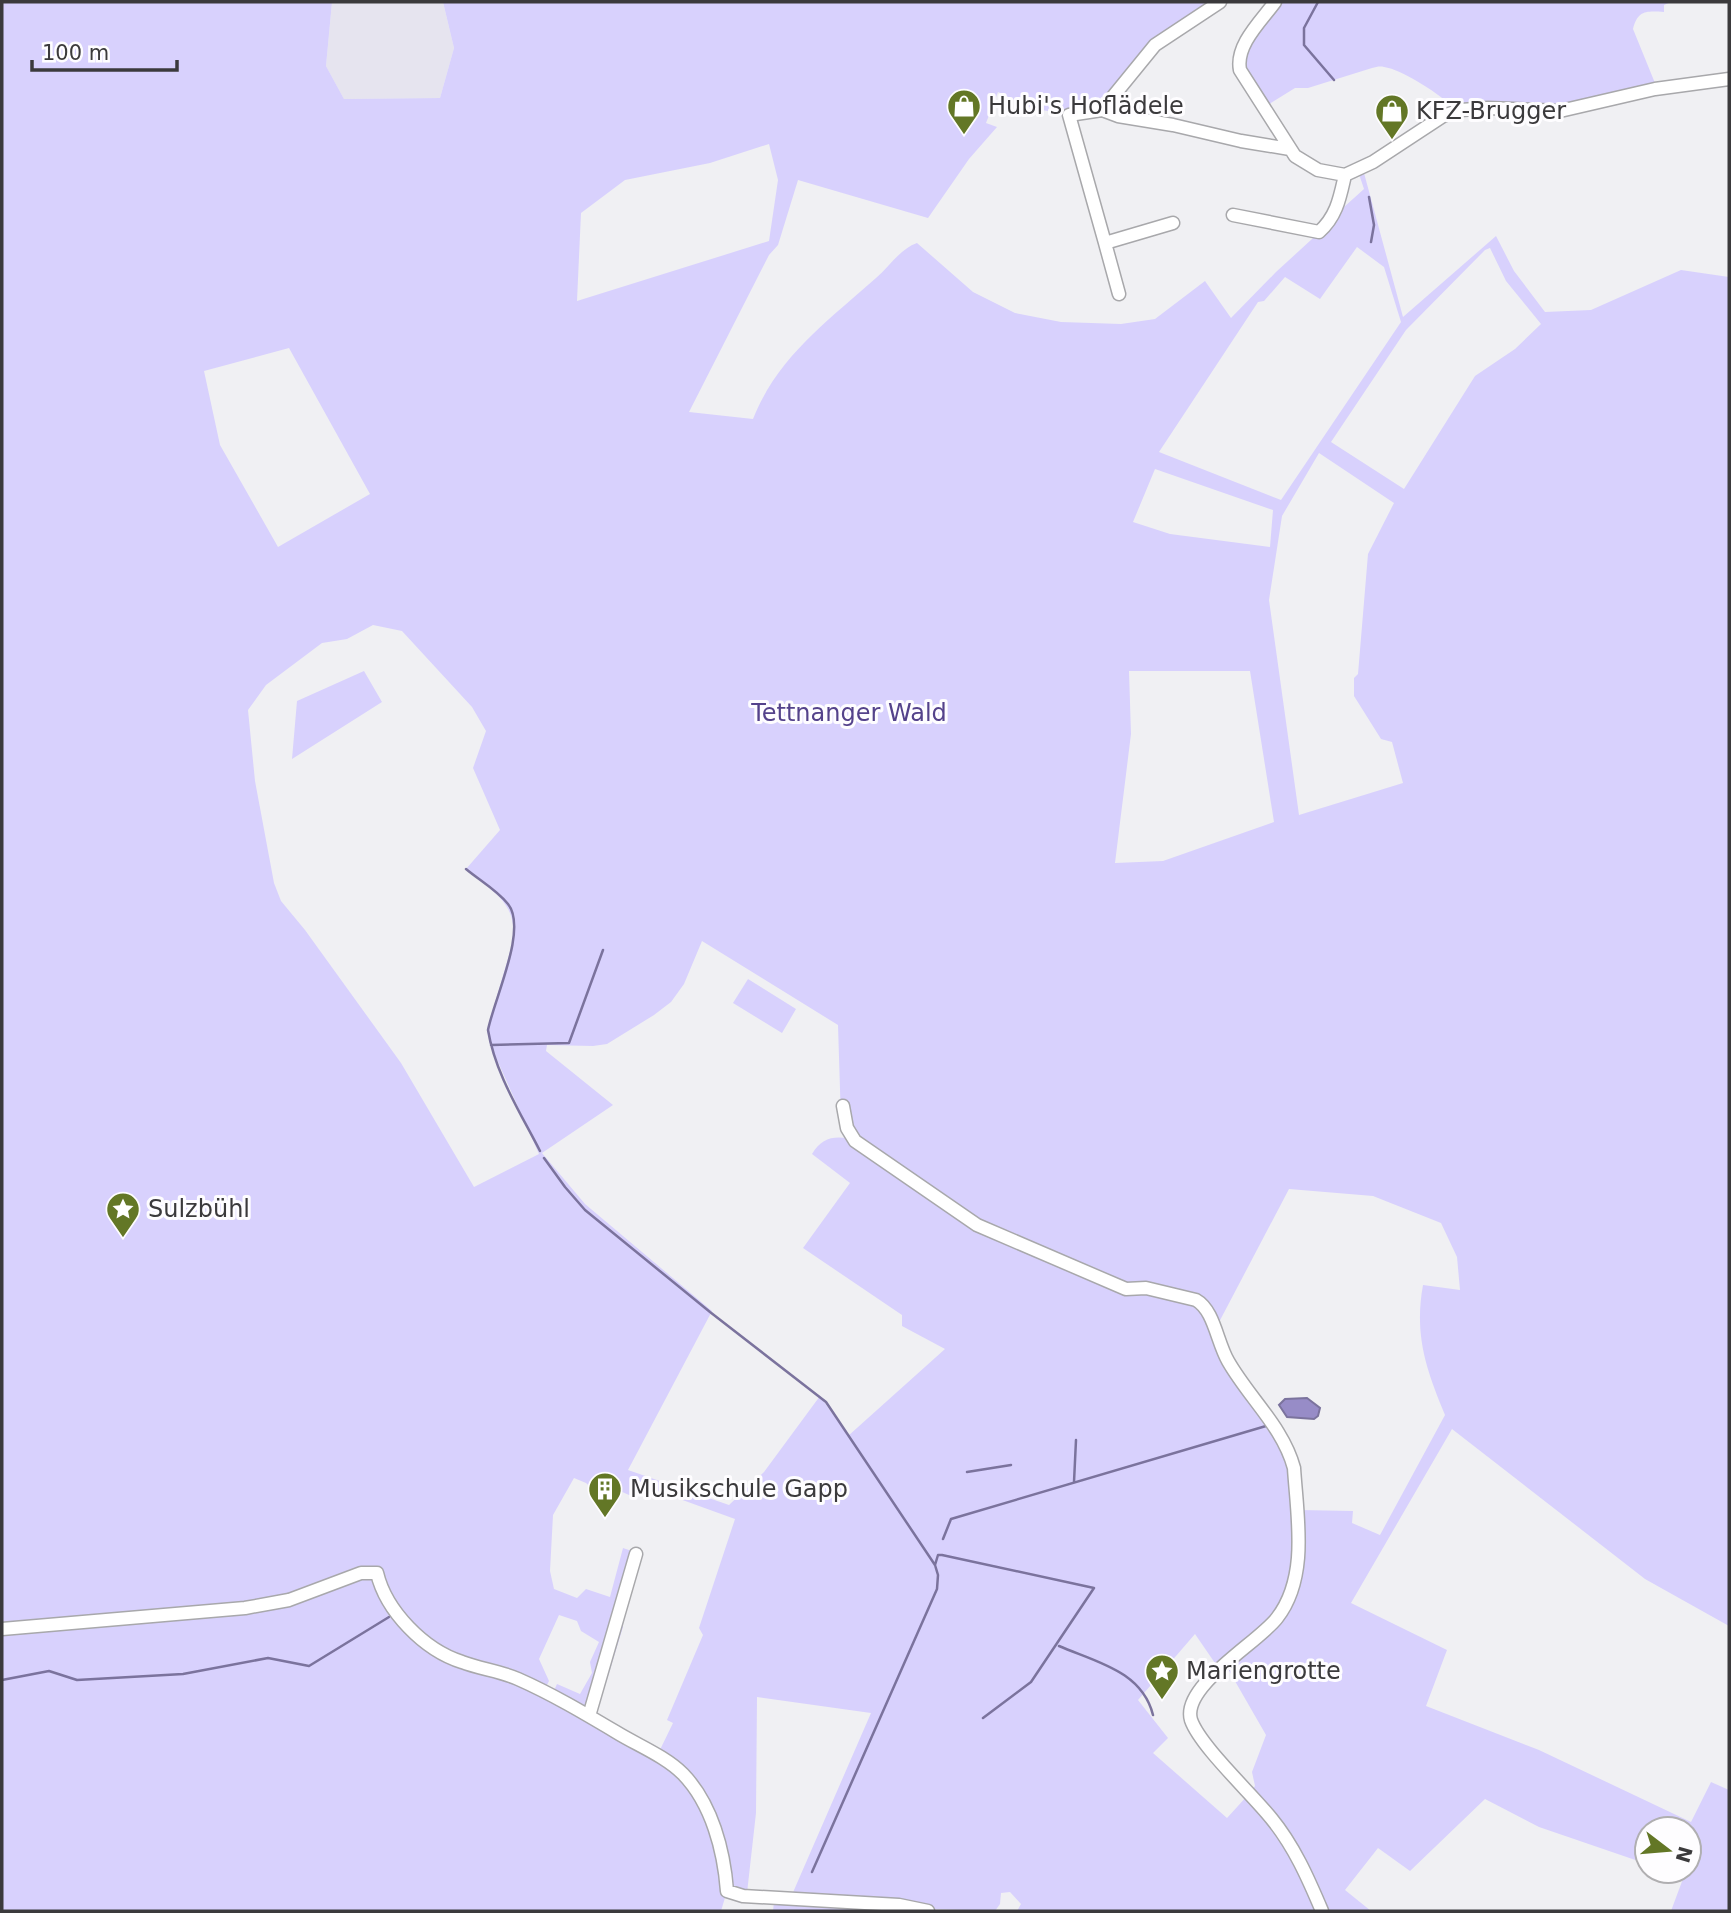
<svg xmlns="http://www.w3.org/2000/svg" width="1731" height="1913" font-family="'DejaVu Sans',sans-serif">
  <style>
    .built { fill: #e6e4ef }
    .green { fill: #d8d1fd; fill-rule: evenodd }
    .water { fill: #978cc7; stroke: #7b739d; stroke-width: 2 }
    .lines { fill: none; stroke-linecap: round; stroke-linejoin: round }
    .stream { stroke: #7b739d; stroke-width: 2.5 }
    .minor-casing { stroke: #a8a8ab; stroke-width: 15 }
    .minor { stroke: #fff; stroke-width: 12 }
    .labels { text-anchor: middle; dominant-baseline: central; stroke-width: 6; stroke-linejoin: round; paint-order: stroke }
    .poi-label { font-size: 24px; fill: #3b3a3c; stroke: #fefdff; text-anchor: start }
    .park-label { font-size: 24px; fill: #54428b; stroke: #fefdff }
  </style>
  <rect width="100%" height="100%" fill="#f0f0f3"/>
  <!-- built -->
  <path class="built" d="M332 2H443L454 48 440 98 344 99 326 66Z"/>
  <!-- green -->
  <path class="green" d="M2 2H332L326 66 344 99 440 98 454 48 443 2H1215L1153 42 1101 110 1089 113 1069 114 1034 109 998 92 986 123 997 127 969 159 928 218 798 180 778 245 769 255 689 412 753 419C778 356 828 321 876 278 890 266 900 249 917 243L973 292 1015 313 1061 322 1121 324 1155 319 1205 281 1231 318 1276 272 1335 218 1341 201 1344 207 1364 189 1359 174 1364 173 1403 317 1496 236 1514 271 1545 312 1591 310 1681 270 1729 277V1626L1645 1579 1452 1429 1351 1603 1447 1650 1426 1706 1539 1750 1691 1822 1711 1782 1729 1790V1911H1671L1684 1876 1669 1871H1689V1829H1647V1864L1539 1827 1485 1799 1410 1871 1378 1848 1345 1890 1371 1911H1327L1301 1855 1252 1790 1255 1786 1252 1772 1266 1735 1224 1662 1217 1666 1195 1634 1138 1700 1168 1738 1153 1753 1227 1818 1248 1795 1290 1848 1319 1911H1017L1021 1904 1010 1892 1001 1893 1000 1904 995 1911 932 1909 929 1911H773L774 1902 835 1906 839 1900 791 1897 871 1713 757 1697 756 1813 747 1893 727 1891 721 1911H2ZM769 144 778 180 769 241 577 301 581 213 625 180 710 163ZM1357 247 1384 267 1401 322 1281 500 1159 452 1258 302 1264 301 1285 277 1320 299ZM1490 248 1506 281 1541 324 1515 349 1475 376 1404 489 1331 442 1406 330 1485 250ZM289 348 370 494 278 547 220 445 204 371ZM1319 453 1394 503 1368 554 1358 674 1354 678V696L1381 739 1392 742 1403 783 1299 815 1269 600 1282 516ZM1155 469 1273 510 1270 547 1170 534 1133 522ZM373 625 402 631 472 707 486 731 473 768 500 830 466 869C493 892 520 904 512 945L487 1030 490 1044 539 1154 474 1187 401 1063 305 930 281 901 274 883 255 781 248 710 266 685 322 643 347 639ZM1129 671H1250L1274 822 1163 861 1115 863 1131 734ZM702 941 838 1025 841 1121 847 1138C831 1136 821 1139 812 1154L850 1183 803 1248 902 1315V1326L945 1349 848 1436 820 1396 764 1472 729 1505 628 1470 712 1311 585 1204 542 1153 613 1105 546 1051 547 1045 593 1046 607 1044 654 1015 671 1002 684 984ZM1289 1189 1373 1196 1441 1223 1457 1257 1460 1290 1423 1285C1414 1335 1426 1369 1445 1415L1380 1535 1352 1523 1353 1511 1299 1510 1293 1457 1222 1356 1211 1329 1217 1326ZM574 1478 586 1483 594 1490 613 1488 636 1498 641 1485 735 1519 699 1628 703 1635 667 1720 673 1723 657 1756 595 1719 623 1627V1605L632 1551 623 1548 610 1597 586 1589 577 1598 554 1589 550 1571 553 1515ZM559 1615 577 1621 581 1631 599 1642 590 1662 592 1673 580 1694 557 1684 552 1695 544 1691 549 1681 539 1659Z
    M1280 2H1671L1664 5V12C1646 11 1638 10 1633 29L1657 88 1559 108 1454 109C1444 96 1401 69 1384 67 1380 66 1376 67 1372 68L1308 88H1295L1266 106 1243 68 1246 51Z
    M364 671 382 702 292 759 297 701Z
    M748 979 796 1009 782 1033 733 1003Z"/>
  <!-- water -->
  <path class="water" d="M1307 1398 1320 1408 1318 1416 1314 1419 1287 1417 1279 1405 1285 1399Z"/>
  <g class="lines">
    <!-- stream -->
    <path class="stream" d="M1318 2 1304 28V45L1334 80
      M1369 197 1374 225 1371 242
      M466 869C479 880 497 890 508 904 528 929 494 999 488 1030 495 1073 520 1112 540 1151
      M491 1045 569 1043 603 950
      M544 1158 565 1187 585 1210 710 1312 826 1402 935 1565 938 1575 937 1589 812 1872
      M967 1472 1011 1465
      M1074 1482 1076 1440
      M943 1539 951 1519 1266 1426
      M935 1565 938 1555H942L1094 1588 1031 1682 983 1718
      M1059 1646C1096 1662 1142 1671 1153 1715
      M2 1680 49 1671 77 1680 183 1674 268 1658 309 1666 389 1617"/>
    <!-- minor casing -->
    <g class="minor-casing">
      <path id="minor" d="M1275 2C1262 20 1235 45 1240 70L1295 156 1318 170 1345 175 1373 162 1443 116 1461 110 1488 108 1560 111 1655 89 1729 79
        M1102 110 1155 45 1220 2
        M1233 215 1319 232C1337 216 1340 197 1345 175
        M1173 223 1105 243 1069 115 1102 110 1118 116 1173 125 1241 141 1290 149
        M1105 243 1119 294
        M843 1106 847 1128 855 1141 977 1225 1126 1289 1146 1288 1196 1300C1214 1310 1217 1342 1228 1361 1249 1398 1283 1427 1294 1468 1297 1516 1309 1577 1277 1618 1259 1642 1181 1686 1191 1720 1200 1746 1252 1794 1271 1818 1294 1846 1308 1878 1322 1911
        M2 1629 245 1608 289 1600 361 1573H377C386 1611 424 1650 462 1662 480 1669 500 1671 518 1679 552 1694 584 1713 616 1732 637 1745 665 1756 683 1774 712 1804 724 1851 727 1891L743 1896 899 1905 928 1911
        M589 1716 636 1554"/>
    </g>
    <!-- minor -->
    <use href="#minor" class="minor"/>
  </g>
  <!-- icons -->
  <defs>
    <g id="shop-pin" transform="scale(1.75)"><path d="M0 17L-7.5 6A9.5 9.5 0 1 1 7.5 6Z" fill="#637726" stroke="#fefdff"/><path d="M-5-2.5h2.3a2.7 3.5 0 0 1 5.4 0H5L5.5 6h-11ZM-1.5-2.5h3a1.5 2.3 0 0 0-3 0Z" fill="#fff"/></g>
    <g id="sight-pin" transform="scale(1.75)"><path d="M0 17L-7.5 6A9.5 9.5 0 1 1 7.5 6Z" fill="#637726" stroke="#fefdff"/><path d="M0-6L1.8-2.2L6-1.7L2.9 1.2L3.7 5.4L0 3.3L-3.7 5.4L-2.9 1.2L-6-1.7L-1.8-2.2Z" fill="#fff"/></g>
    <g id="building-pin" transform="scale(1.75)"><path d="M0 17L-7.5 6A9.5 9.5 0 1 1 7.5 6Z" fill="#637726" stroke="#fefdff"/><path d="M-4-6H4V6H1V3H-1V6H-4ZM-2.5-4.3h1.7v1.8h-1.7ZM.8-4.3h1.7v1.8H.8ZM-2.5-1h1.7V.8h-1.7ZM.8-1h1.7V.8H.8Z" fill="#fff"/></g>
  </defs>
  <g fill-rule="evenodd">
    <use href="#shop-pin" x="964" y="106"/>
    <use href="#shop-pin" x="1392" y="111"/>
    <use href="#sight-pin" x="123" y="1209"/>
    <use href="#building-pin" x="605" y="1489"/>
    <use href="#sight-pin" x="1162" y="1671"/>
  </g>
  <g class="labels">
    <!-- poi labels -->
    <g class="poi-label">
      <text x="988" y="106">Hubi's Hoflädele</text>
      <text x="1416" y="111">KFZ-Brugger</text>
      <text x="148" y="1209">Sulzbühl</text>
      <text x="630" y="1489">Musikschule Gapp</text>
      <text x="1186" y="1671">Mariengrotte</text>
    </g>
    <!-- park labels -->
    <g class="park-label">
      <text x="849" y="713">Tettnanger Wald</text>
    </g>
  </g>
  <!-- border -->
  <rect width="1731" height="1913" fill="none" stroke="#3b3a3c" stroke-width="7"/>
  <!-- north arrow -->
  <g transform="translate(1668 1850) rotate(106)"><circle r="33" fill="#fefdff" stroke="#b0afb1" stroke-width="2"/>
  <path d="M0-5L12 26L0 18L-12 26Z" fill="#637726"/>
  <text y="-10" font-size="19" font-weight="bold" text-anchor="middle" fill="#3b3a3c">N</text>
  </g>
  <!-- scale -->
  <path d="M32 60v10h145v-10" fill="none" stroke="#3b3a3c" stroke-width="3.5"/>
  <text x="42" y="60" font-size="21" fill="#3b3a3c" stroke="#fefdff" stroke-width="5" paint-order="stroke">100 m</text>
</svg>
